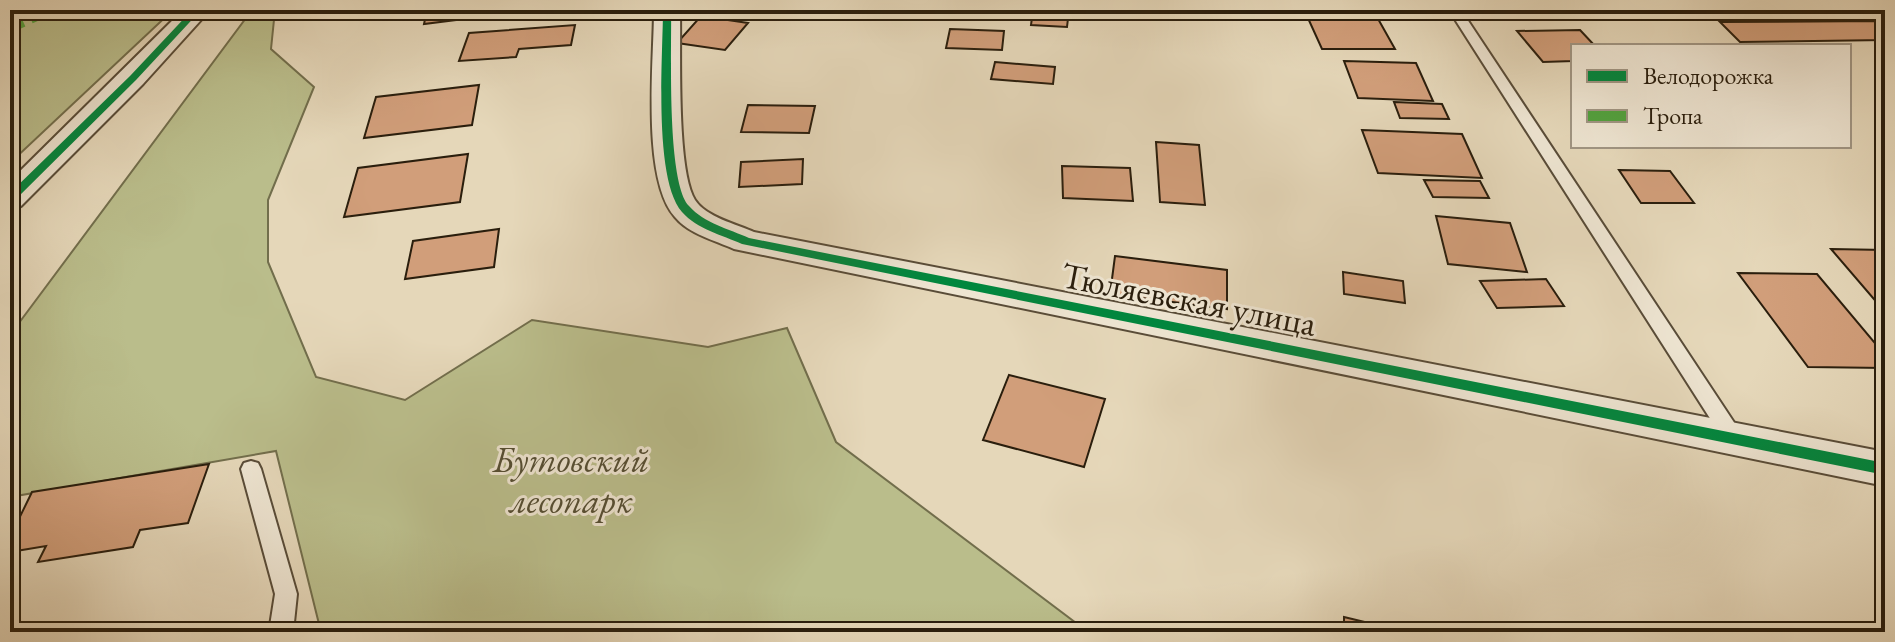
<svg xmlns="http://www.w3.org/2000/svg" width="1895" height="642" font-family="'EB Garamond',serif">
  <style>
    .green { fill: #babd8b; stroke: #726e4c; stroke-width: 2 }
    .building { fill: #d19e7a; stroke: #2a1e0d; stroke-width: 2 }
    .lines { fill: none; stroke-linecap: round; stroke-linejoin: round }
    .lane-casing { stroke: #594c38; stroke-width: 4 }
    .street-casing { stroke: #594c38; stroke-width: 4 }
    .lane { fill: #eee5d2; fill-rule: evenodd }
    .street { fill: #eee5d2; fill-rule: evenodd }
    .quiet { stroke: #51a23e; stroke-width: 8; stroke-dasharray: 15 8; stroke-linecap: butt }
    .cycleway-casing { stroke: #eee5d2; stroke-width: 5 }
    .cycleway { fill: #00873e; fill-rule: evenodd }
    .labels { text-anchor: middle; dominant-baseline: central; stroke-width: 6; stroke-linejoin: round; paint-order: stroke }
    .street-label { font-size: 36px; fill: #2a1e0d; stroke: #eee5d2 }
    .park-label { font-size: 36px; font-style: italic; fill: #554e33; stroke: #eee5d2 }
  </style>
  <rect width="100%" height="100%" fill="#e5d7b9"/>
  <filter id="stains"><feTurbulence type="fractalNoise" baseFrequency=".0025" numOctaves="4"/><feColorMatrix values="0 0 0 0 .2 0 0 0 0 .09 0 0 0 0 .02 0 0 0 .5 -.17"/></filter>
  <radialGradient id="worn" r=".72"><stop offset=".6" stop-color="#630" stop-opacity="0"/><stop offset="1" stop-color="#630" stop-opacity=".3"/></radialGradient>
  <!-- green -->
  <path class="green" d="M10 10H173L10 163Z
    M252 10H275L271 49 314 87 268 200V262L316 377 405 400 532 320 708 347 787 328 836 442 1088 632H321L276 451 10 497V335Z"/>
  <!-- building -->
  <path class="building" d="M427 10H512V13L424 24Z
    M1033 10H1069L1067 27 1031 25Z
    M1774 10H1848L1858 18 1785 20Z
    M701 16 748 23 725 50 677 43Z
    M1307 16 1377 17 1395 49H1322Z
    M1883 21 1885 40 1740 42 1720 22Z
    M575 25 571 45 519 49 516 57 459 61 469 33Z
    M950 29 1004 31 1002 50 946 48Z
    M1580 30 1595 46H1573V61L1543 62 1517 31Z
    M1344 61 1416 63 1433 101 1358 98Z
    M995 62 1055 67 1053 84 991 79Z
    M479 85 472 125 364 138 376 97Z
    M1394 102 1442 104 1449 119 1400 118Z
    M748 105 815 106 809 133 741 132Z
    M1362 130 1462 134 1482 178 1378 173Z
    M1156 142 1199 145 1205 205 1160 202Z
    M468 154 460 202 344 217 358 168Z
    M803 159 802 184 739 187 741 162Z
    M1062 166 1130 168 1133 201 1063 198Z
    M1619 170 1670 171 1694 203H1641Z
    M1424 180 1480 181 1489 198 1433 197Z
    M1436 216 1510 223 1527 272 1448 264Z
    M499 229 494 267 405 279 413 241Z
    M1831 249 1885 250V305H1879Z
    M1115 256 1227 270V309L1110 294Z
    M1343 272 1403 281 1405 303 1344 294Z
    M1738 273 1817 274 1885 355V368L1808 367Z
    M1546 279 1564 306 1497 308 1480 281Z
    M1009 375 1105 399 1084 467 983 440Z
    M209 464 188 523 140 530 133 547 38 562 46 546 10 552V537L32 492Z
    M1344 617 1406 632H1344Z"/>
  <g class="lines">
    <!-- lane casing -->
    <g class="lane-casing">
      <path id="lane" d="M1449 10H1461L1741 433 1744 439 1741 445 1734 447 1727 445Z
        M251 461 258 463 261 469 297 594 293 632H269L275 594 241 469 244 463Z"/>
    </g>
    <!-- street casing -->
    <g class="street-casing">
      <path id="street" d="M183 10H210L143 84 21 206 10 209V181Z
        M654 10H680C681 49 676 170 695 200 706 217 736 224 754 232L1885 452V486L734 249C714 240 689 234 675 217 641 179 654 60 654 10Z"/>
    </g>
    <!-- lane -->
    <use href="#lane" class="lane"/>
    <!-- street -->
    <use href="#street" class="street"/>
    <!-- quiet -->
    <path class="quiet" d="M10 29 53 10"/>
    <!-- cycleway casing -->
    <g class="cycleway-casing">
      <path id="cycleway" d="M192 10H201L136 80 14 201 10 202V193L130 76Z
        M663 10H671C672 48 666 181 689 206 704 223 729 229 749 238L1885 463V475L742 244C722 235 697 229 682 212 653 179 663 55 663 10Z"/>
    </g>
    <!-- cycleway -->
    <use href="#cycleway" class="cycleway"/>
  </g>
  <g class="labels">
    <!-- street labels -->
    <g class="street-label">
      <text transform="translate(1189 299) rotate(11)">Тюляевская улица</text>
    </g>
    <!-- park labels -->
    <g class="park-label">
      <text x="571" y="459">Бутовский<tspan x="571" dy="41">лесопарк</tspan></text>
    </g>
  </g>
  <!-- margin -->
  <rect width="1895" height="642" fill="none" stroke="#e5d7b9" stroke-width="40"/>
  <rect x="12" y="12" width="1871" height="618" fill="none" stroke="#2a1e0d" stroke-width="4"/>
  <rect x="20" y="20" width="1855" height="602" fill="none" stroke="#2a1e0d" stroke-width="2"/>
  <!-- legend -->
  <rect x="1571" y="44" width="280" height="104" fill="#eee5d2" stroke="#a09583" stroke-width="2"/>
  <rect x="1587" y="70" width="40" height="12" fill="#00873e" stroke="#a09583" stroke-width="2"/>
  <text x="1643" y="84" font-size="24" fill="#2a1e0d">Велодорожка</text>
  <rect x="1587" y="110" width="40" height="12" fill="#51a23e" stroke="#a09583" stroke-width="2"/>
  <text x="1643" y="124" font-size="24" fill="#2a1e0d">Тропа</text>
  <rect width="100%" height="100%" filter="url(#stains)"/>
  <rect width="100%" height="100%" fill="url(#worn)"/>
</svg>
